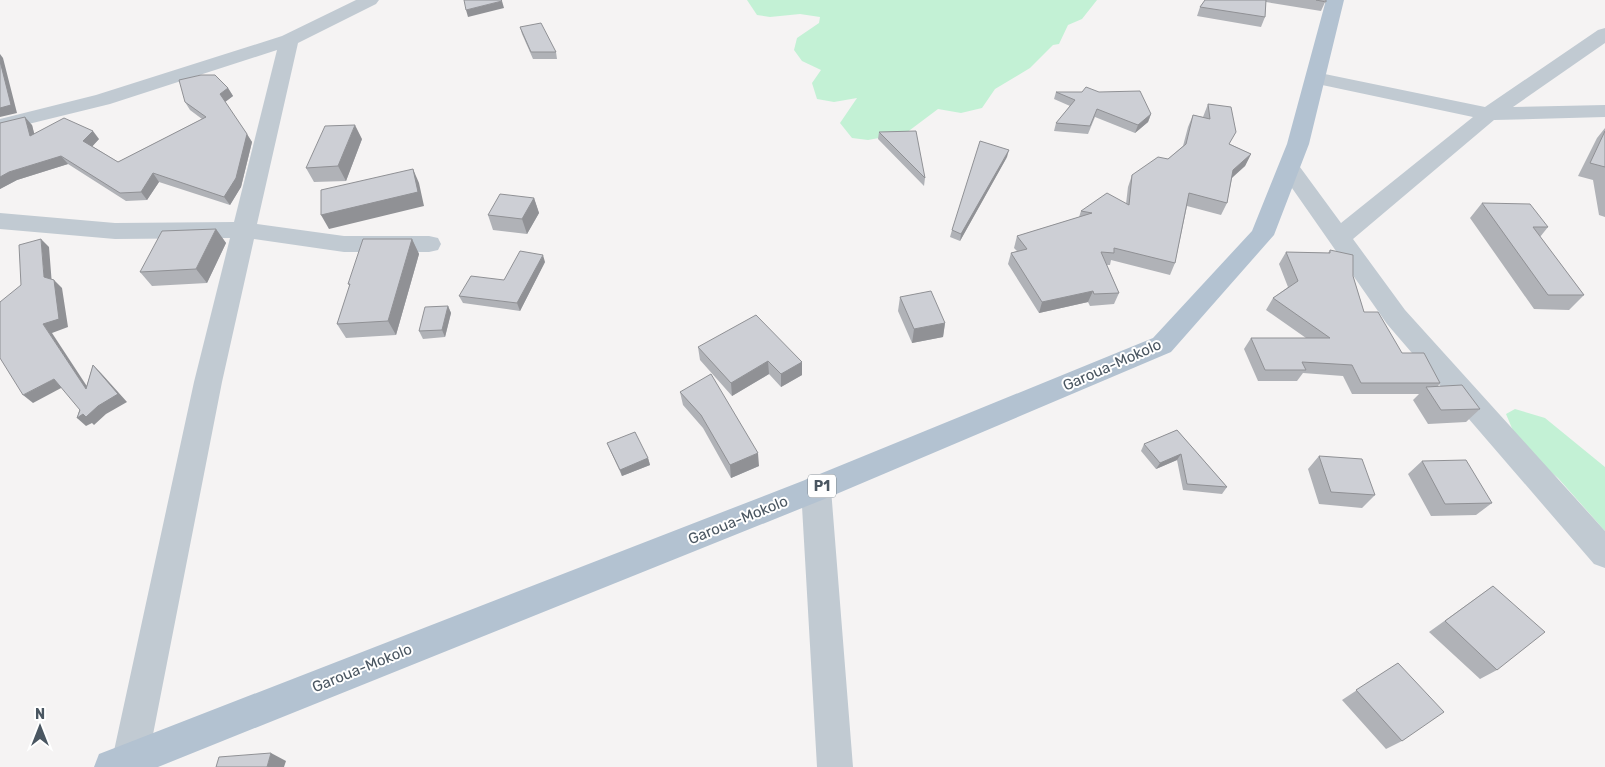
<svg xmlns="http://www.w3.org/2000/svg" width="1605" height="767" font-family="Rubik,sans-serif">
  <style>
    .green { fill: #c3f1d5 }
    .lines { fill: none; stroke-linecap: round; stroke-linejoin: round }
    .minor { fill: #c1cad2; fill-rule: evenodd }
    .major { fill: #b3c2d1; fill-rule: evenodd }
    .wall { fill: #b0b2b7 }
    .shaded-wall { fill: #909195 }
    .building { fill: #cdcfd5; stroke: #909195 }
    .labels { text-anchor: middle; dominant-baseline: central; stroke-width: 4; stroke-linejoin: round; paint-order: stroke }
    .shield { fill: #fff; stroke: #808990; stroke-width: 1 }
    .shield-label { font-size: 14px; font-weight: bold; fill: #4a5661 }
    .street-label { font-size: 15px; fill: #4a5661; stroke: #fff }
  </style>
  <rect width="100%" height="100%" fill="#f5f3f3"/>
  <!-- green -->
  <path class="green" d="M747 0H1097L1082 19 1068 25 1059 44 1053 45 1030 68 995 89 982 108 961 113 938 109 906 133 868 140 852 138 840 123 857 98 834 102 817 99 812 83 821 70 802 61 794 50 797 38 819 23 820 17 800 14 770 17 757 15Z
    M1515 409 1545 418 1605 467V531L1558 478 1519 445 1506 414Z"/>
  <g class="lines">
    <!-- minor -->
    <path class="minor" d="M356 0H379L376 4 298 43 257 224 344 236H429L438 238 441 244 438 250 429 252H344L254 239 222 382 148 760 146 767H114L112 760 194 382 230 238 115 239 0 229V213L115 223 234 222 277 50 110 104 0 131V119L96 95 282 36Z
      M1605 28V43L1513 107 1605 105V117L1494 120 1353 239 1405 310 1605 531V568L1594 564 1387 324 1278 168 1281 163 1289 161 1297 163 1341 223 1473 117 1308 82 1305 78 1308 74 1315 72 1485 107 1598 30Z
      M816 476 827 480 831 489 853 767H817L801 489 805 480Z"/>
    <!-- major -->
    <path class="major" d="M1326 0H1344L1309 144 1274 235 1171 352 827 498 158 767H94L99 754 112 749 805 480 1153 338 1252 231 1287 144Z"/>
  </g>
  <!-- wall -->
  <path class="wall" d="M1205 0H1326L1321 11 1266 2 1265 17 1261 27 1197 16 1200 7Z
    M520 27 556 52 557 59H533L522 34Z
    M228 88 233 96 225 102 252 142 241 187 230 205 159 182 147 200 126 201 68 164 17 180 0 189V123L32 125 34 134 99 139 92 146 118 162 202 119 190 110 185 102Z
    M1056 92 1151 114 1148 122 1135 133 1095 117 1088 134 1054 131 1056 123 1070 106 1054 99Z
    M1208 104 1230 144 1251 154 1245 166 1232 178 1227 203 1221 215 1187 206 1175 263 1170 275 1111 260 1110 265H1107L1119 293 1114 304 1090 306 1088 302 1039 313 1008 264 1011 253 1017 251 1014 248 1017 236 1079 217 1081 211 1126 204 1128 187 1132 175 1168 159 1183 146 1188 127 1193 115 1203 117Z
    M1605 128V217L1599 215 1593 180 1578 176 1597 138Z
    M879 132 925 178 924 186 878 139Z
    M362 139 346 181 314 182 306 168Z
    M1007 157 960 241 950 237 952 230Z
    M534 198 539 213 527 234 493 230 488 215Z
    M1482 203 1548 227 1540 237 1584 295 1569 310 1534 309 1470 218Z
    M216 229 226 243 207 283 152 286 140 272Z
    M412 239 419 254 396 335 346 338 337 324 350 286 348 284Z
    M1330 250 1353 276 1364 312 1402 353 1440 383 1438 386 1480 409 1466 422 1428 424 1413 400 1419 394H1352L1343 376 1303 373 1297 381H1258L1244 349 1251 338H1306L1266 310 1273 298 1288 287 1279 264 1286 252 1328 253Z
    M545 262 520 311 463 303 459 296 504 280Z
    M900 297 945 323 943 337 912 343 898 311Z
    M448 306 451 313 445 337 423 339 419 331Z
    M698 347 802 362V375L781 387 769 374 732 396 700 360Z
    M680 392 759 466 731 478 703 428 683 405Z
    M1177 430 1227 487 1222 494 1183 490 1177 460 1156 469 1141 451 1144 444Z
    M607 443 648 458 650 465 622 476 610 450Z
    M1319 456 1375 495 1362 508 1319 504 1308 469Z
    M1422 461 1492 503 1476 515 1431 516 1408 474Z
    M1493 586 1497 670 1480 679 1429 632Z
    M1398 663 1402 741 1386 749 1342 700Z"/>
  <!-- shaded-wall -->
  <path class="shaded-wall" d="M502 1 504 8 468 17 466 10Z
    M0 54 3 58 17 113 0 117Z
    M228 88 233 96 225 102 220 94Z
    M1151 114 1148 122 1135 133 1138 125Z
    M25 117 32 125 37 144 30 136Z
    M355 125 362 139 346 181 338 166Z
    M93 131 99 139 90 149 83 141Z
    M247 134 252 142 241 187 230 205 224 197Z
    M1009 150 1007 157 960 241 961 234Z
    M1251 154 1245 166 1227 182 1233 170Z
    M61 156 68 164 17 180 0 189V177L9 172Z
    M413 169 419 183 424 206 329 229 321 215Z
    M153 173 159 182 147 200 141 192Z
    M534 198 539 213 527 234 522 219Z
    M216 229 226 243 207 283 196 269Z
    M41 239 49 247 52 285 44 277Z
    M412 239 419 254 396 335 388 321Z
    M543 255 545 262 520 311 517 303Z
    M54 280 62 288 68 327 52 333 94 397 86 389 43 324Z
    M1093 291 1088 302 1039 313 1042 302Z
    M448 306 451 313 445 337 442 330Z
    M945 323 943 337 912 343 914 329Z
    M768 361 769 374 732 396 731 383Z
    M802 362V375L781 387V374Z
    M93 365 101 373 127 402 106 414 94 425 92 423 86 426 77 418Z
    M54 379 63 387 33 403 23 395Z
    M758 453 759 466 731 478 730 465Z
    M1181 454 1177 460 1156 469 1160 463Z
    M648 458 650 465 622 476 620 470Z
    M271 753 286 761 284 767H267Z"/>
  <!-- building -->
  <path class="building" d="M464 0H501L502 1 466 10Z
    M1205 0H1266L1265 17 1200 7Z
    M1316 0H1326V2Z
    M541 23 556 52H531L520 27Z
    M0 61 11 105 0 108Z
    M201 75H215L228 88 220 94 247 134 236 178 224 197 153 173 141 192 120 193 61 156 9 172 0 177V123L25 117 30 136 64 118 93 131 83 141 118 162 206 117 185 102 179 80Z
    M1086 87 1099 92 1140 91 1151 114 1138 125 1097 109 1090 126 1056 123 1075 100 1056 92H1082Z
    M1208 104 1231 107 1236 132 1229 144 1251 154 1233 170 1227 203 1189 193 1175 263 1114 248V253L1101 252 1119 293 1094 294 1093 291 1042 302 1011 253 1027 249 1017 236 1092 213 1081 211 1107 193 1129 205 1132 175 1158 157 1168 159 1186 144 1193 115 1210 119Z
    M355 125 338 166 306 168 325 126Z
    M916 131 925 178 879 132Z
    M1605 131V167L1590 163Z
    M980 141 1009 150 961 234 952 230Z
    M413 169 418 192 321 215V190Z
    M500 194 534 198 522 219 488 215Z
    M1482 203 1530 204 1548 227H1533L1584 295H1548Z
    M216 229 196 269 140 272 162 231Z
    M41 239 44 277 54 280 59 319 43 324 86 389 93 365 118 394 98 406 86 417 83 414 77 418 80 410 54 379 23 395 0 358V302L21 285 19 245Z
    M363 239H412L388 321 337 324 350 284H348Z
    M1330 250 1353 255V276L1364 312H1378L1402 353H1424L1440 383H1361L1352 365 1302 362 1306 370H1265L1251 338H1330L1273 298 1298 281 1286 252 1330 253Z
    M520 251 543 255 517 303 459 296 471 276 504 280Z
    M931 291 945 323 914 329 900 297Z
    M448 306 442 330 419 331 425 307Z
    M756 315 802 362 781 374 768 361 731 383 698 347Z
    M711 374 758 453 730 465 701 415 680 392Z
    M1462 385 1480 409 1441 410 1426 387Z
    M1177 430 1227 487 1187 484 1181 454 1160 463 1144 444Z
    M635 432 648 458 620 470 607 443Z
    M1319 456 1362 459 1375 495 1331 492Z
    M1466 460 1492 503 1445 504 1422 461Z
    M1493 586 1545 632 1497 670 1445 621Z
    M1398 663 1444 712 1402 741 1356 690Z
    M271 753 267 767H216L219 757Z"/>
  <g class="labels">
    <!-- shield labels -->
    <rect class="shield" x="808" y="474.5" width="28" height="23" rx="4"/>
    <g class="shield-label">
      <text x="822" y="486">P1</text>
    </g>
    <!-- street labels -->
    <g class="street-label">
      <text transform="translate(1112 365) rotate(-24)">Garoua-Mokolo</text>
      <text transform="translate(738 520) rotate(-22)">Garoua-Mokolo</text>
      <text transform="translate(362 668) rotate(-22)">Garoua-Mokolo</text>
    </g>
  </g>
  <!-- north arrow -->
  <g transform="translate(40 727)" stroke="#ffffff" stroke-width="4" paint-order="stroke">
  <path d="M0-4L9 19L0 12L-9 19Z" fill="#4a5661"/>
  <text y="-8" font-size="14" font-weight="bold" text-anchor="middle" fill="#4a5661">N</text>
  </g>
</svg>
